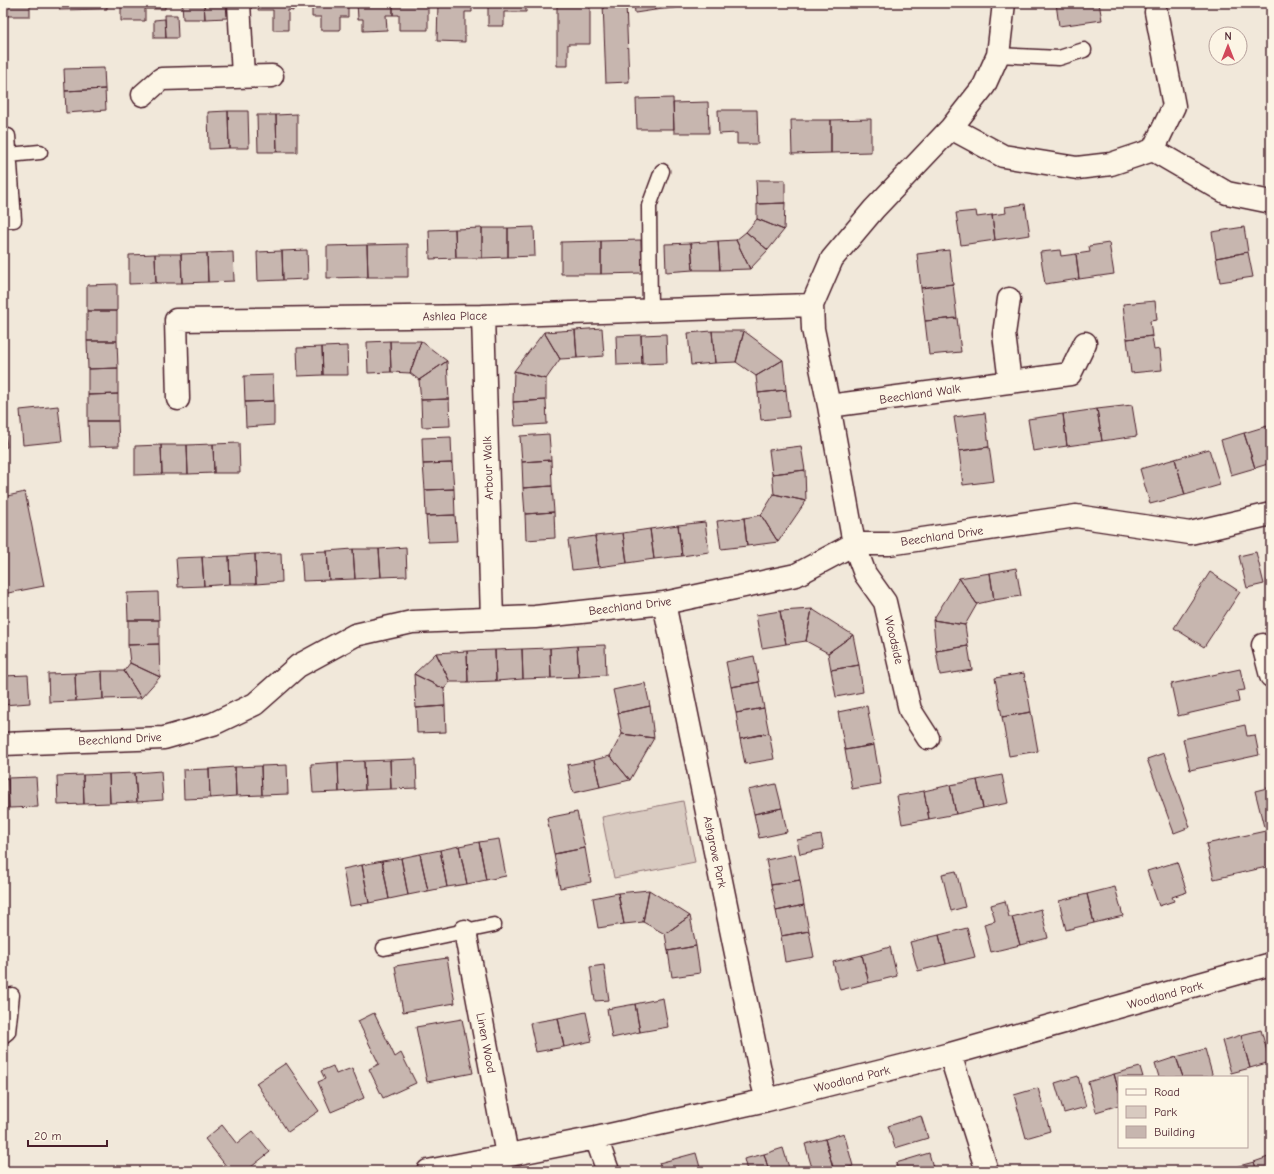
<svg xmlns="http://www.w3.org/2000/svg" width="1274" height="1174" font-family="'Comic Neue',sans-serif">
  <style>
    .green { fill: #d8cac0; stroke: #917476 }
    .building { fill: #c7b6af; stroke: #4a1f2b }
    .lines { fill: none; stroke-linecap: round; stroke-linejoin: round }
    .lane-casing { stroke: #4a1f2b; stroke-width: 17 }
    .street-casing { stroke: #4a1f2b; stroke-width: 25 }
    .lane { stroke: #fcf5e5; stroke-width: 14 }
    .street { stroke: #fcf5e5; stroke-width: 22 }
    .labels { text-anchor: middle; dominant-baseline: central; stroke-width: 4; stroke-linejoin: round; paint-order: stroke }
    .street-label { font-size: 12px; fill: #4a1f2b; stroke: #fcf5e5 }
  </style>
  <rect width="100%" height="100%" fill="#f1e8da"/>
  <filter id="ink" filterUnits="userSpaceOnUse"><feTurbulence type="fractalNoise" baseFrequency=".025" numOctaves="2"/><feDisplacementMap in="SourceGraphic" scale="8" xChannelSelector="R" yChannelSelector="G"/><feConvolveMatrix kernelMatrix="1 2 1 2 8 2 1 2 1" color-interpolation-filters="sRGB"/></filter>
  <g filter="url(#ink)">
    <!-- green -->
    <path class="green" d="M683 801 695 862 614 878 602 817Z"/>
    <!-- building -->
    <path class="building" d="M3 3H6V16H3Z
      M6 3H30V16H6Z
      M59 3H107V9L60 10Z
      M121 3H165V9H145V21H121Z
      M182 3H204L205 19H183Z
      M204 3H226L227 18 205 19Z
      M258 3H293V11L288 10V30H273V10H258Z
      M312 3H348V17H340V30H321V17H312Z
      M357 3H393V15H386L387 30 363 31V19H358Z
      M393 3H428V30H399V15H393Z
      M438 3H472V12H465V42L437 41Z
      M488 3H526V12H504V26H488Z
      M557 3H590V44H568V66H557Z
      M603 3H626L629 82 606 83Z
      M634 3H654L655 10 635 13Z
      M654 3H674V8L655 10Z
      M674 3H694V5L674 8Z
      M694 3H711L694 5Z
      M1056 3H1099L1102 20 1059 26Z
      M165 15H177L178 38H166Z
      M165 19 166 38H154V20Z
      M104 68 105 89 65 91 64 69Z
      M105 89 106 110 66 113 65 91Z
      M673 98 674 129H637L636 99Z
      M708 102 709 133H674L673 103Z
      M718 110H757L758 144H737V133L719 134Z
      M228 111H248L249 148H229Z
      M228 111 229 148 209 149 208 112Z
      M297 114V152H277L276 115Z
      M257 115H276L277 152H258Z
      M871 119V152L831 153V120Z
      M791 120H831V153L792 154Z
      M756 180H785V203L757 204Z
      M785 203 784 230 757 219V204Z
      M1025 204 1030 235 995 240 992 215 1006 213 1005 207Z
      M976 211 977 217 992 215 995 240 961 245 956 213Z
      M757 219 784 230 768 250 746 232Z
      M534 227 535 256 508 257V228Z
      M1244 227 1248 252 1216 258 1212 232Z
      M482 228V258H456L455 229Z
      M482 228H508V257L482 258Z
      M455 229 456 258 430 259 429 230Z
      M746 232 768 250 750 269 736 240Z
      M641 240 642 273 601 274V241Z
      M736 240 750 269 720 270 718 241Z
      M601 241V274H561V242Z
      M718 241 720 270H693L691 243Z
      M691 243 693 270 666 272 665 244Z
      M1109 243 1114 274 1079 279 1076 254 1090 252 1089 246Z
      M408 244V277H368L367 245Z
      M367 245 368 277 327 278V246Z
      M307 250 308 279 283 280 282 251Z
      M949 250 953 284 921 288 917 254Z
      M1060 250 1061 256 1076 254 1079 279 1045 284 1040 252Z
      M282 251 283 280 258 281 257 252Z
      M233 252 234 281 208 282 207 253Z
      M1248 252 1253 277 1220 282 1216 258Z
      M207 253 208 282 182 283 181 254Z
      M155 254 156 283 129 284V255Z
      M155 254H181L182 283H156Z
      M117 284V311H87V285Z
      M953 284 957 318 925 321 921 288Z
      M1155 301 1157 320 1150 321 1152 336 1127 339 1123 304Z
      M87 311H117V341H87Z
      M957 318 961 352 929 355 925 321Z
      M602 328 604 356 577 358 575 330Z
      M575 330 577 358 560 359 544 332Z
      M712 331 715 363 691 365 688 333Z
      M712 331H744L736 362 715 363Z
      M744 331 783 360 756 376 736 362Z
      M544 332 560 359 546 379 514 371Z
      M666 334 667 363 642 364 641 335Z
      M641 335 642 364 617 365 616 336Z
      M1152 336 1154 350 1160 349 1162 370 1131 373 1127 339Z
      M87 341H117L118 368 88 369Z
      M390 341 391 372 368 373 367 342Z
      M390 341H421L410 373 391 372Z
      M421 341 447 361 419 380 410 373Z
      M347 346 348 375H323L322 347Z
      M322 347 323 375 298 376 297 348Z
      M783 360 786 390 758 393 756 376Z
      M447 361 449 399 421 400 419 380Z
      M118 368V394L88 395V369Z
      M514 371 546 379V400L513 402Z
      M273 375 274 401 245 402 244 376Z
      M786 390 789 417 761 420 758 393Z
      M118 394V421H88V395Z
      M449 399 450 426 422 427 421 400Z
      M546 400 547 424 515 426 513 402Z
      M274 401V425L246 427 245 402Z
      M1132 405 1137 436 1102 441 1097 409Z
      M58 406 62 441 23 445 20 410Z
      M1097 409 1102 441 1067 446 1063 414Z
      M3 413 7 447 3 448Z
      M985 413 989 447 959 451 954 417Z
      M1063 414 1067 446 1033 451 1028 419Z
      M88 421H118L119 446 89 447Z
      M1267 426 1271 439V463L1255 468 1244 433Z
      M1244 433 1255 468 1231 475 1221 440Z
      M549 434 551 460 522 462 520 436Z
      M451 437 452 463 423 464 422 438Z
      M239 443 240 473H214L213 444Z
      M213 444 214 473 188 474 187 445Z
      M161 445 162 474 135 475V446Z
      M161 445H187L188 474H162Z
      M801 446 805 470 772 474 769 450Z
      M989 447 994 481 963 485 959 451Z
      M1209 449 1220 485 1185 495 1175 459Z
      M1175 459 1185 495 1150 504 1140 469Z
      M551 460 552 486 523 488 522 462Z
      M452 463 454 489 425 490 423 464Z
      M805 470 806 501 774 494 772 474Z
      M552 486 554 512 525 514 523 488Z
      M454 489 455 515 426 516 425 490Z
      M25 492 44 586 3 594V497Z
      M774 494 806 501 778 542 761 515Z
      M554 512 555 538 526 540 525 514Z
      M455 515 457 541 428 542 426 516Z
      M761 515 778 542 747 546 744 518Z
      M744 518 747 546 721 549 717 521Z
      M705 522 709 552 682 556 678 525Z
      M678 525 682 556 654 559 650 529Z
      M650 529 654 559 627 563 623 533Z
      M623 533 627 563 599 567 595 536Z
      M595 536 599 567 572 570 568 540Z
      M406 547 407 576 381 577 379 549Z
      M353 549H379L381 577 355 579Z
      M353 549 355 579 329 580 327 551Z
      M327 551 329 580 303 581 301 552Z
      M1256 552 1264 584 1247 588 1239 556Z
      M281 553 282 582 256 584 255 554Z
      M255 554 256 584H230L229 556Z
      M229 556 230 584 204 586 202 557Z
      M202 557 204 586 178 587 176 558Z
      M1016 568 1021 596 994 600 990 573Z
      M1210 572 1240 592 1204 647 1174 628Z
      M990 573 994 600 977 604 959 578Z
      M1271 574V584L1267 581Z
      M959 578 977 604 965 625 933 620Z
      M158 592 159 620H128L127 593Z
      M812 609 806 641 786 644 780 611Z
      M812 609 853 635 828 653 806 641Z
      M780 611 786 644 762 648 756 615Z
      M128 620H159V644L128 645Z
      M933 620 965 625 968 646 936 651Z
      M853 635 859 665 831 670 828 653Z
      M159 644 160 677 130 663 128 645Z
      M605 645 606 675 579 677 577 646Z
      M577 646 579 677 551 678 550 648Z
      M968 646 972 670 940 675 936 651Z
      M550 648 551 678 523 679 522 649Z
      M522 649 523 679 496 681 495 650Z
      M495 650 496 681 468 682 467 651Z
      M467 651 468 682H450L436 653Z
      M436 653 450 682 444 689 414 674Z
      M754 656 759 682 731 687 726 662Z
      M130 663 160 677 141 698 124 671Z
      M859 665 863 692 836 697 831 670Z
      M1240 669 1245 690 1237 691 1239 702 1178 716 1171 684Z
      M102 671H124L141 698 103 699Z
      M102 671 103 699 76 701 75 673Z
      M75 673 76 701 49 702 48 674Z
      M1024 673 1031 712 1002 717 995 678Z
      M414 674 444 689 445 706 416 708Z
      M28 675 30 703 3 705V676Z
      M759 682 764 708 736 713 731 687Z
      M645 683 650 706 618 713 613 690Z
      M445 706 446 732 417 733 416 708Z
      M650 706 654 738 622 734 618 713Z
      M867 706 874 745 845 750 838 712Z
      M764 708 769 733 740 739 736 713Z
      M1031 712 1038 751 1009 756 1002 717Z
      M1245 725 1247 736 1255 735 1259 755 1190 770 1183 739Z
      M769 733 774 759 745 764 740 739Z
      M622 734 654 738 630 780 610 756Z
      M874 745 881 784 852 789 845 750Z
      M1164 753 1190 827 1174 833 1147 759Z
      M610 756 630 780 600 787 594 760Z
      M416 759 417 788 391 789 390 760Z
      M390 760 391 789 365 790 364 761Z
      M594 760 600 787 573 793 567 765Z
      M364 761 365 790 339 792 338 762Z
      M338 762 339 792 313 793 311 764Z
      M287 765 288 794 262 795 261 766Z
      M261 766 262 795 236 796 235 767Z
      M235 767 236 796 210 798 209 769Z
      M209 769 210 798 184 799 183 770Z
      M161 771 163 800 137 802 135 773Z
      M135 773 137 802 110 803 109 774Z
      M109 774 110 803 84 804 83 775Z
      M83 775 84 804 58 805 57 776Z
      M1002 775 1008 803 983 808 977 780Z
      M36 777 38 807 9 808 8 778Z
      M3 778H8L9 808H3Z
      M977 780 983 808 956 814 950 785Z
      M776 784 782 808 754 814 748 790Z
      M950 785 956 814 929 819 924 791Z
      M1271 787V826L1264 827 1255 791Z
      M924 791 929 819 902 824 897 796Z
      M782 808 787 832 759 838 754 814Z
      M577 812 585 848 554 854 547 818Z
      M1270 830 1271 836V866L1214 879 1206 844Z
      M821 835 824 849 800 854 797 840Z
      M499 839 506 876 486 880 479 842Z
      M479 842 486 880 467 884 459 846Z
      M459 846 467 884 447 887 440 850Z
      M585 848 591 882 560 888 554 854Z
      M440 850 447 887 428 891 420 854Z
      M420 854 428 891 408 895 401 858Z
      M795 854 800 880 771 885 766 860Z
      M401 858 408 895 389 899 382 861Z
      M382 861 389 899 369 903 362 865Z
      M1177 862 1187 892 1172 897 1174 901 1159 906 1147 871Z
      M362 865 369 903 350 906 343 869Z
      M956 871 965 907 951 911 942 874Z
      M800 880 804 905 776 911 771 885Z
      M1115 887 1123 916 1094 923 1087 894Z
      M649 890 643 922 624 924 618 893Z
      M649 890 690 916 665 934 643 922Z
      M618 893 624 924 598 928 593 898Z
      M1087 894 1094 923 1066 930 1059 901Z
      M1005 901 1009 917H1012L1020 945 991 952 984 924 995 921 991 905Z
      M804 905 809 931 781 936 776 911Z
      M1041 909 1048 938 1020 945 1012 917Z
      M690 916 696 946 668 951 665 934Z
      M967 928 975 957 946 964 939 935Z
      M809 931 814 957 785 962 781 936Z
      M939 935 946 964 918 971 910 942Z
      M696 946 700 973 672 977 668 951Z
      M890 947 897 976 869 983 862 955Z
      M862 955 869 983 840 990 833 962Z
      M447 958 455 1003 403 1012 395 966Z
      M604 965 609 1000 595 1001 590 967Z
      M663 998 668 1027 640 1032 635 1004Z
      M635 1004 640 1032 612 1038 607 1009Z
      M586 1012 592 1041 564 1047 558 1018Z
      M374 1013 395 1057 401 1053 416 1083 383 1098 369 1069 379 1064 358 1021Z
      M558 1018 564 1047 536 1052 530 1023Z
      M462 1019 473 1073 427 1082 416 1027Z
      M1261 1030 1270 1062 1250 1068 1241 1035Z
      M1241 1035 1250 1068 1231 1073 1222 1041Z
      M1205 1049 1213 1077H1183L1176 1057Z
      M1176 1057 1183 1077H1159L1155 1064Z
      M286 1063 319 1111 288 1132 256 1083Z
      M333 1066 336 1074 352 1068 364 1098 331 1112 318 1082 325 1079 321 1071Z
      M1140 1067 1143 1077H1119V1092L1114 1074Z
      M1114 1074 1119 1092V1105L1096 1112 1088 1082Z
      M1078 1076 1086 1107 1064 1113 1055 1083Z
      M1038 1088 1050 1131 1026 1138 1014 1095Z
      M921 1116 928 1138 895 1148 888 1126Z
      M222 1125 237 1144 253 1131 270 1152 246 1171H230L205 1139Z
      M844 1133 853 1166 834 1171 825 1139Z
      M825 1139 834 1171H813L805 1144Z
      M783 1148 790 1171H769L764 1154Z
      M696 1153 701 1171H662L659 1163Z
      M929 1153 934 1171H898L896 1163Z
      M764 1154 769 1171H747L744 1159Z
      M1271 1156V1171H1257L1254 1162Z
      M1254 1162 1257 1171H1236L1235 1167Z"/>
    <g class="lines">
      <!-- lane casing -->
      <g class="lane-casing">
        <path id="lane" d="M998 55 1059 58 1084 50
          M9 155 40 152
          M3 220H14L8 136
          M650 311 649 206 662 171
          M384 948 494 925
          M3 1036 8 1032 12 995"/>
      </g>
      <!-- street casing -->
      <g class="street-casing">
        <path id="street" d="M239 3 243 76
          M143 95 161 79 272 76
          M951 128 1003 156 1077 168 1111 164 1153 150 1174 106 1156 12
          M1153 150 1227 193 1271 202
          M1009 299 1004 334 1010 382
          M483 316 492 619
          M178 399 176 320 483 316 812 305
          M829 406 1070 374 1085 343
          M664 603 763 1085 767 1100
          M1263 645 1271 676
          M928 738 910 710 885 602 865 574 854 544 829 406 813 329 812 305 832 259 874 209 951 128 984 86 998 55 1004 3
          M3 744 164 738 213 724 255 704 298 666 355 635 412 622 535 617 664 603 796 575 854 544H889L1076 516 1190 533 1271 514
          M465 931 507 1155
          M950 1054 987 1171
          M596 1138 608 1171
          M428 1171 596 1138 767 1100 950 1054 1271 964"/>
      </g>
      <!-- lane -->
      <use href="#lane" class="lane"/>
      <!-- street -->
      <use href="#street" class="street"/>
    </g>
  </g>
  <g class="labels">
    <!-- street labels -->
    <g class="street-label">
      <text transform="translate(455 316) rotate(-1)">Ashlea Place</text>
      <text transform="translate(920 394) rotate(-8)">Beechland Walk</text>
      <text transform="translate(488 468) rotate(-92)">Arbour Walk</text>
      <text transform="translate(942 536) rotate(-8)">Beechland Drive</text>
      <text transform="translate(630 606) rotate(-7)">Beechland Drive</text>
      <text transform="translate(894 640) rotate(77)">Woodside</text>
      <text transform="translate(120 739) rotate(-3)">Beechland Drive</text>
      <text transform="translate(715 852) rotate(78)">Ashgrove Park</text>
      <text transform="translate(1165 995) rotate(-15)">Woodland Park</text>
      <text transform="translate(486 1043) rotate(79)">Linen Wood</text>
      <text transform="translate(852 1079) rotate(-14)">Woodland Park</text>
    </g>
  </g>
  <!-- margin -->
  <rect width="1274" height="1174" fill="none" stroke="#fcf5e5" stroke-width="16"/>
  <rect x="8" y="8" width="1258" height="1158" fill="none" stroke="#4a1f2b" stroke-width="1.5" filter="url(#ink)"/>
  <!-- legend -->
  <rect x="1118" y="1076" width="130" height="72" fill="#fcf5e5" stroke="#b59f9b"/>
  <rect x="1126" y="1089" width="20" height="6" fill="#fcf5e5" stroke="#b59f9b"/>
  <text x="1154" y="1096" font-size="12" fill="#4a1f2b">Road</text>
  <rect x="1126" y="1106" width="20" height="12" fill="#d8cac0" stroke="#b59f9b"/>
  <text x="1154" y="1116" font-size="12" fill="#4a1f2b">Park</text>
  <rect x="1126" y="1126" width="20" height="12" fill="#c7b6af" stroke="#b59f9b"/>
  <text x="1154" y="1136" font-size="12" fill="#4a1f2b">Building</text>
  <!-- north arrow -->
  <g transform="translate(1228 46)"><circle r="19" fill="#fcf5e5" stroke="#b59f9b"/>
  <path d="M0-3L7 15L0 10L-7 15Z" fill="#d1495b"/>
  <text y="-6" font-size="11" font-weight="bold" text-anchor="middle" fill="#4a1f2b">N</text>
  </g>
  <!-- scale -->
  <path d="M28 1140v6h79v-6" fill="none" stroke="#4a1f2b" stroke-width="2"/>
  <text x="34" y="1140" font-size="12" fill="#4a1f2b" stroke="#fcf5e5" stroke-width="3" paint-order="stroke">20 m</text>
</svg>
